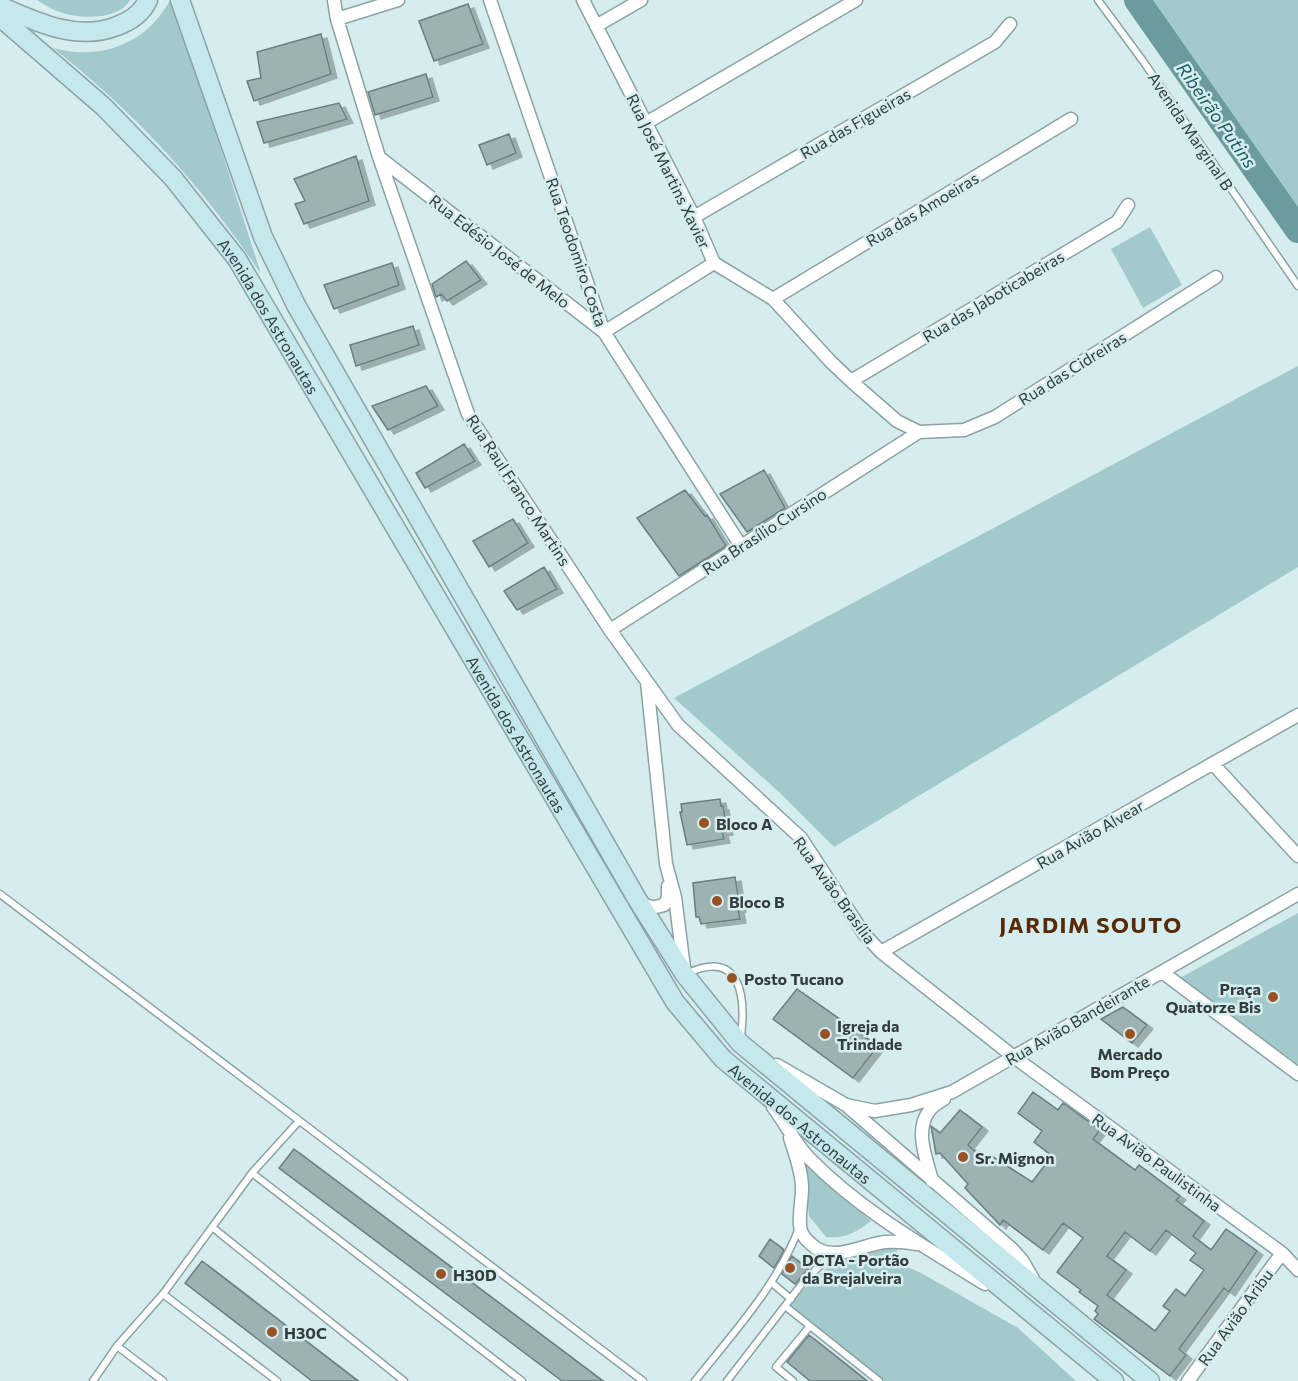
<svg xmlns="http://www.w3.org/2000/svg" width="1298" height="1381" font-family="Commissioner,sans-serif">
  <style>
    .green { fill: #a2c9cc }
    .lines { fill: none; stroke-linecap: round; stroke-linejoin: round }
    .river { stroke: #6c9b9e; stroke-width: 26 }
    .building { fill: #9cb2b3; stroke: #6a7f81; stroke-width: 1.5; fill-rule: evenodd; filter: url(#shadow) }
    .lane-casing { stroke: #8ca2a4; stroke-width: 9 }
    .street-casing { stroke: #8ca2a4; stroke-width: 15 }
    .secondary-casing { stroke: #8ca2a4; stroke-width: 21 }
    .lane { stroke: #fff; stroke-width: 6 }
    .street { stroke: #fff; stroke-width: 12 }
    .secondary { stroke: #c4e8eb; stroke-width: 18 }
    .poi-dot { fill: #975326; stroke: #d6edef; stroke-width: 2 }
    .labels { text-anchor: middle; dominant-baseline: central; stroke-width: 5; stroke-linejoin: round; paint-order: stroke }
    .street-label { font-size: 16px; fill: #343d3e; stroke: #d6edef }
    .poi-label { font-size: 16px; font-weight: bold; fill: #343d3e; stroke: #d6edef; text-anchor: start }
    .water-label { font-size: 18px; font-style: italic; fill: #1a5c61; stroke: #d6edef }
    .district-label { font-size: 22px; font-weight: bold; letter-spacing: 1.5px; fill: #572a08; stroke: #d6edef }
  </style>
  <defs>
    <filter id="shadow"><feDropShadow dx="6" dy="4" stdDeviation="0" flood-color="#0004"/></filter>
  </defs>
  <rect width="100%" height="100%" fill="#d6edef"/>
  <!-- green -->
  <path class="green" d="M37 0H130C119 20 82 19 63 13 54 11 45 5 37 0Z
    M170 0H173L261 274C202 186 137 114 53 48 100 61 147 44 170 0Z
    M1137 0H1298V230Z
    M1150 227 1182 285 1143 308 1111 249Z
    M1298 366V567L834 847 780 793 674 698Z
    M1298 913V1067L1180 978Z
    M804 1163 871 1221C857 1232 845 1239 826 1237L809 1216Z
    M901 1244 891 1260 921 1273 1018 1328 1076 1381H882L787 1305 844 1252Z"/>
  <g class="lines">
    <!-- river -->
    <path class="river" d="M1137 0 1298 230"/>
  </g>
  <!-- building -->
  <path class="building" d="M468 4 483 44 434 61 419 21Z
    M321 34 331 74 254 101 247 81 261 78 257 52Z
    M426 74 433 97 375 115 368 92Z
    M339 103 347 119 264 143 257 122Z
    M509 134 516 153 487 165 479 145Z
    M356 156 369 201 304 224 295 204 305 201 294 179Z
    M466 261 481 280 447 301 441 294 436 297 432 284Z
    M392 263 399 285 334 309 324 285Z
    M413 326 419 345 356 366 350 345Z
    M426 386 438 406 388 430 372 406Z
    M464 444 475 461 425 488 416 473Z
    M764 470 785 508 747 532 720 494Z
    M685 490 705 516 707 515 726 546 679 576 637 518Z
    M513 519 528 543 489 567 473 541Z
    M544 567 557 589 517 610 504 591Z
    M720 799 721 806H723L727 831 722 832 724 839 687 845 680 812H682L681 804Z
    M735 877 740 908 738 909 740 919 701 924 699 917H696L693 883Z
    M797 989 878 1046 853 1078 773 1019Z
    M1123 1007 1147 1025 1132 1043 1101 1019Z
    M1033 1092 1058 1110 1063 1103 1100 1130 1093 1139 1135 1170 1139 1165 1180 1196 1176 1200 1204 1221 1193 1236 1211 1250 1226 1229 1257 1251 1229 1292 1224 1288 1179 1349 1186 1355 1170 1376 1094 1319 1098 1314 1095 1311 1098 1306 1079 1292 1081 1290 1057 1272 1083 1238 1063 1223 1043 1250 1003 1220 1000 1225 965 1188 968 1184 940 1153 936 1154 931 1126 940 1133 960 1110 982 1127 968 1145 986 1161 990 1155 1032 1182 1052 1156 1034 1142 1042 1131 1018 1113ZM1166 1230 1196 1253 1190 1260 1204 1270 1185 1296 1176 1289 1163 1306 1170 1311 1155 1331 1107 1295 1126 1270 1107 1256 1125 1232 1150 1251Z
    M294 1149 603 1381H562L279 1168Z
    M770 1239 784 1250 774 1268 759 1256Z
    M792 1256 808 1269 795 1284 782 1274Z
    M202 1261 358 1381H312L185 1283Z
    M809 1335 867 1381H810L787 1362Z"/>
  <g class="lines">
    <!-- lane casing -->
    <g class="lane-casing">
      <path id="lane" d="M1098 0 1143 61 1298 286
        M0 894 643 1381
        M688 973C741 949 746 997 741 1036
        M252 1173 522 1381
        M212 1227 404 1381
        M772 1283 791 1299
        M163 1294 277 1381
        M785 1306 879 1381
        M117 1346 163 1381
        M93 1381 117 1346 163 1294 252 1173 299 1121
        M695 1381C733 1333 777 1286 799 1228
        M727 1381 805 1280 826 1260 835 1256
        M793 1381 776 1367 810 1326"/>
    </g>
    <!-- street casing -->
    <g class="street-casing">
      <path id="street" d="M334 0 337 19 379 157 468 414 610 630 678 725 801 838 864 934 881 952 1014 1057 1282 1253 1298 1270
        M490 0 604 332 741 546
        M583 0 694 217 714 263 773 299 831 362 851 381 897 421 919 432
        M337 19 398 0
        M596 26 641 0
        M646 123 856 0
        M380 158 604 332 714 263
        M694 217 995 42 1010 24
        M773 299 1071 119
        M851 381 1117 222 1128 205
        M610 630 919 432 964 430 995 417 1216 277
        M647 682 666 864 675 897 684 968
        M1213 764 1298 856
        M641 902C649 908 654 908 664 905L668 898V886
        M881 952 1298 715
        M1162 972 1298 1074
        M777 1065 846 1105 1012 1249 1022 1260 1033 1279
        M846 1105 875 1111 911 1105 952 1092 1298 894
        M773 1107C786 1124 796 1145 810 1159 860 1210 925 1247 985 1284
        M790 1138C795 1154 802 1171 802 1188 802 1200 799 1213 800 1225 800 1232 805 1239 811 1244 831 1264 861 1245 885 1242 896 1241 906 1242 917 1244
        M932 1181C927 1160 914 1131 929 1111 932 1106 939 1102 944 1099
        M1188 1381 1282 1253"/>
    </g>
    <!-- secondary casing -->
    <g class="secondary-casing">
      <g id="secondary">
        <path d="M180 0 263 237 296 305 637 899 685 975 740 1043 1150 1381"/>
        <path d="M0 6C36 22 78 42 117 26 131 21 142 13 148 0"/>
        <path id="s1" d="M0 17 104 107 173 178 237 259 675 1002 723 1059 1114 1381"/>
      </g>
    </g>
    <!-- lane -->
    <use href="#lane" class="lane"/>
    <!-- street -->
    <use href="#street" class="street"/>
    <!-- secondary -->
    <use href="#secondary" class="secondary"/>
  </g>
  <!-- markers -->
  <g class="poi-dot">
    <circle cx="704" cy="823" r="6"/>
    <circle cx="717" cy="901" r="6"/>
    <circle cx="732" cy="978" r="6"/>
    <circle cx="1273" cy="997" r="6"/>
    <circle cx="825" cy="1034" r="6"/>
    <circle cx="1130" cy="1034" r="6"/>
    <circle cx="963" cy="1157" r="6"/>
    <circle cx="790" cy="1268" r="6"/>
    <circle cx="441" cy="1274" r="6"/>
    <circle cx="272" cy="1332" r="6"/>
  </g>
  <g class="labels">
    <!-- street labels -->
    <g class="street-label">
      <text transform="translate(855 123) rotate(-30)">Rua das Figueiras</text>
      <text transform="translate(1191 131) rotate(56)">Avenida Marginal B</text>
      <text transform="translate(669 171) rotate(64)">Rua José Martins Xavier</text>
      <text transform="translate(922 209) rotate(-31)">Rua das Amoeiras</text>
      <text transform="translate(500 251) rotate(38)">Rua Edésio José de Melo</text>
      <text transform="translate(577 252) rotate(71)">Rua Teodomiro Costa</text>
      <text transform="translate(993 296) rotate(-31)">Rua das Jaboticabeiras</text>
      <text stroke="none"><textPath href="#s1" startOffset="405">Avenida dos Astronautas</textPath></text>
      <text transform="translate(1072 368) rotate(-32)">Rua das Cidreiras</text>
      <text transform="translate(519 490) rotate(57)">Rua Raul Franco Martins</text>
      <text transform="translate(764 531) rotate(-33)">Rua Brasílio Cursino</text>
      <text stroke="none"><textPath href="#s1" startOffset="891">Avenida dos Astronautas</textPath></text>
      <text transform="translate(1090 834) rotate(-30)">Rua Avião Alvear</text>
      <text transform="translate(835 890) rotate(54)">Rua Avião Brasília</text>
      <text transform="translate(1077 1020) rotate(-30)">Rua Avião Bandeirante</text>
      <text stroke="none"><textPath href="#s1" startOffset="1377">Avenida dos Astronautas</textPath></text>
      <text transform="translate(1157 1162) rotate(36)">Rua Avião Paulistinha</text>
      <text transform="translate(1235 1317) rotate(-54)">Rua Avião Aribu</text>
    </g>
    <!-- poi labels -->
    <g class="poi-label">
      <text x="716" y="823">Bloco A</text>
      <text x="729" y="901">Bloco B</text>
      <text x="744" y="978">Posto Tucano</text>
      <text x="1261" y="988" text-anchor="end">Praça<tspan x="1261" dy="18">Quatorze Bis</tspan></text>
      <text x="837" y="1025">Igreja da<tspan x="837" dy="18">Trindade</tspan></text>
      <text x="1130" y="1053" text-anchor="middle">Mercado<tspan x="1130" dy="18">Bom Preço</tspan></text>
      <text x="975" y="1157">Sr. Mignon</text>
      <text x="802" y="1259">DCTA - Portão<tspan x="802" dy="18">da Brejalveira</tspan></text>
      <text x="453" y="1274">H30D</text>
      <text x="284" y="1332">H30C</text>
    </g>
    <!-- water labels -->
    <g class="water-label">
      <text transform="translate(1217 115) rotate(55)">Ribeirão Putins</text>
    </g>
    <!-- district labels -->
    <g class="district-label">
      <text x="1091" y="924">JARDIM SOUTO</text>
    </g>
  </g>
</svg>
